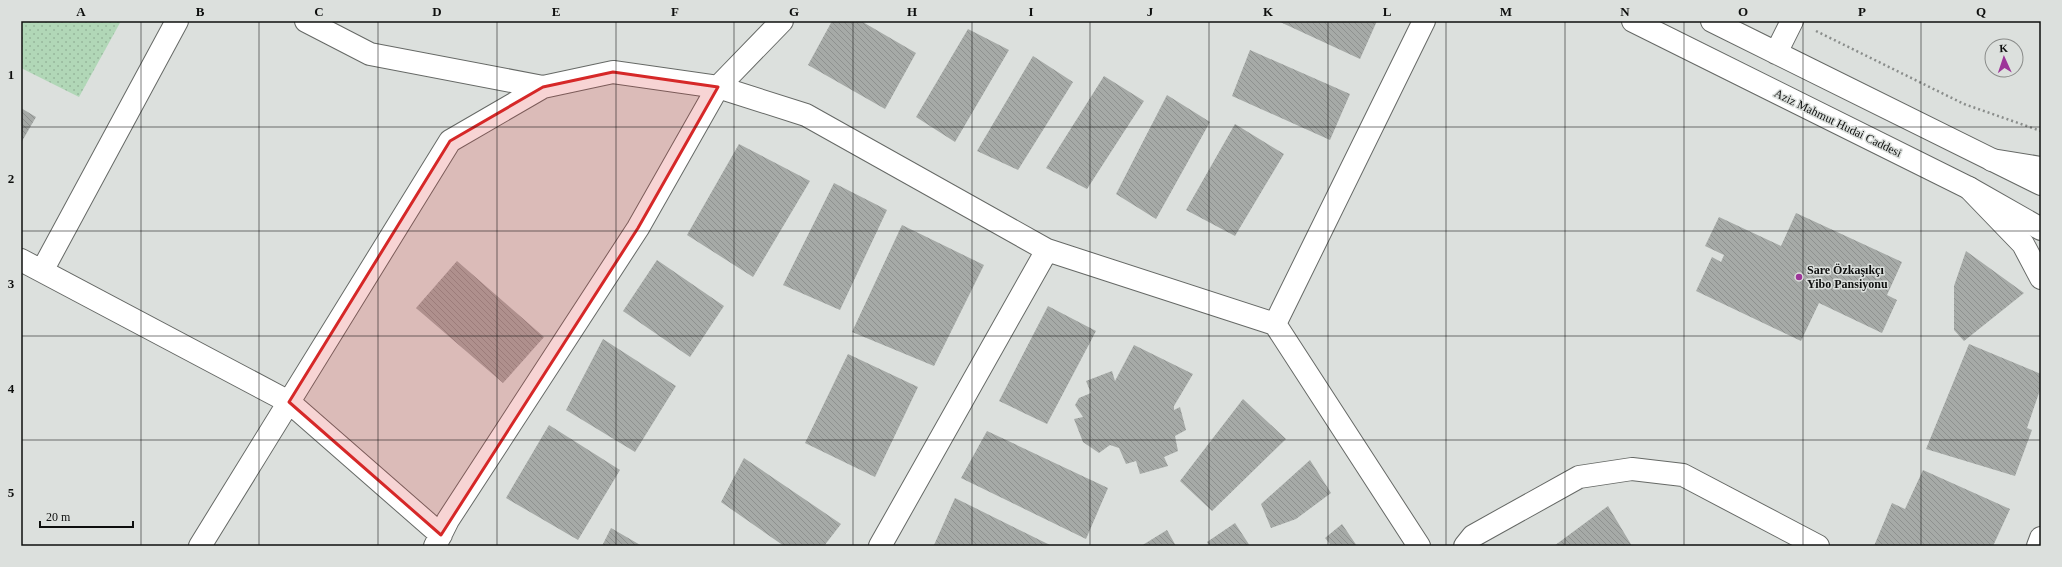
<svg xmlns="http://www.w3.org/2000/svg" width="2062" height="567" font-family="Georgia,serif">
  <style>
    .grass { fill: url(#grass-dots) }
    .building { fill: url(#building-back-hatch) }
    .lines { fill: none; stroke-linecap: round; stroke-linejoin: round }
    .minor-casing { stroke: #666966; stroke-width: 24 }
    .major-casing { stroke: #666966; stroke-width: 24 }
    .path { stroke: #8a8d8b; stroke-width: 2.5; stroke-dasharray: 2 3; stroke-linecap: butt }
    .minor { stroke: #fff; stroke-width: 22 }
    .major { stroke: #fff; stroke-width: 22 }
    .marked { fill: #d62828; fill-opacity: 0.2; stroke: #d62828; stroke-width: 3; stroke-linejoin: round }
    .grid { fill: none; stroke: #0e0f0e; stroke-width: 1; stroke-opacity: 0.55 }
    .poi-dot { fill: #9d3599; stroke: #dce0dd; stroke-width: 1.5 }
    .labels { text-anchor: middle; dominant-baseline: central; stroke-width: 3; stroke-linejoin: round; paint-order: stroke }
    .street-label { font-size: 12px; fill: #0e0f0e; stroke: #dce0dd }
    .poi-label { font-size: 12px; font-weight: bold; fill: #0e0f0e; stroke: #dce0dd; text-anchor: start }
    .neatline { fill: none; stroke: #0e0f0e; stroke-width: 1.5 }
    .grid-label { font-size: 13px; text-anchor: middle; font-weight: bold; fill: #0e0f0e }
  </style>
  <defs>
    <pattern id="grass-dots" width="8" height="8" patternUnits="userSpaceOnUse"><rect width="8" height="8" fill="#b1d7b7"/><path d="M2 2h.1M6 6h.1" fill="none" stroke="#97b79c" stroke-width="1.8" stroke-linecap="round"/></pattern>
    <pattern id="building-back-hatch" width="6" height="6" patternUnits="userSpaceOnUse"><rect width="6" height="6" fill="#a6aaa7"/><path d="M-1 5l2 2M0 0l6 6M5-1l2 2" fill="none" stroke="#8e918f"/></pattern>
  </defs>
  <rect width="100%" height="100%" fill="#dce0dd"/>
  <!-- grass -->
  <path class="grass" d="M21 21H121L79 97 21 68Z"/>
  <!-- building -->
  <path class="building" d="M832 21H861L916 53 885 109 808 65Z
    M1278 21H1377L1360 59Z
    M968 29 1009 50 955 142 916 117Z
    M1250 50 1350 94 1330 140 1232 96Z
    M1033 56 1073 82 1018 170 977 151Z
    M1104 76 1144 101 1087 189 1046 168Z
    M1167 95 1210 122 1156 219 1116 194Z
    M21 108 36 117 21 143Z
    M1235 124 1284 154 1235 236 1186 210Z
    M739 144 810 181 753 277 687 235Z
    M834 183 887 210 840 310 783 285Z
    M1796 213 1902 262 1887 295 1897 300 1882 333 1819 303 1801 341 1696 291 1712 257 1721 262 1724 255 1705 246 1719 217 1781 246Z
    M902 225 984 265 934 366 852 332Z
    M1966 251 2024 293 1964 341 1954 330V286Z
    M657 260 724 306 690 357 623 311Z
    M457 261 544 337 503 383 416 308Z
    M1048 306 1096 331 1047 424 999 401Z
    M603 339 676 386 635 452 566 410Z
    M1969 344 2041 374V387L2027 428 2032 430 2015 476 1926 449Z
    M1134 345 1193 374 1174 406V410L1180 407 1186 430 1175 436 1178 451 1164 457 1168 466 1140 474 1136 461 1126 464 1119 448 1110 445 1099 453 1083 442 1074 419 1083 417 1075 405 1079 398 1091 393 1086 381 1112 371 1115 381Z
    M848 354 918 387 875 477 805 443Z
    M1243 399 1286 439 1212 511 1180 481Z
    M549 425 620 470 578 540 506 498Z
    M987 431 1108 488 1086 539 961 478Z
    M744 458 841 524 824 546H784L721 502Z
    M1310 460 1331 493 1296 519 1271 528 1261 504Z
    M1923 470 2010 509 1993 546H1874L1892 503 1905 509Z
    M955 498 1052 546H936L934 545Z
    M1608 506 1632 546H1554Z
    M1235 523 1250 546H1209L1207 542Z
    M1342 524 1357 546H1327L1330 544 1325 538Z
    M611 528 642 546H602Z
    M1167 530 1176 546H1141Z"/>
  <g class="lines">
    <!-- minor casing -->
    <g class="minor-casing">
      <path id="minor" d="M306 21 370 54 543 87
        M1633 21 1969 188 2041 229
        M1712 21 2041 184
        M1776 53 1792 21
        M1047 250 1275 324 1424 21
        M21 260 289 402 441 535
        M42 271 177 21
        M1275 324 1419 546
        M200 546 450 141 543 87 613 72 718 87 806 115 1047 250 880 546
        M435 546 448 520 638 228 718 87 782 21
        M1465 546 1473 536 1579 477 1632 469 1683 475 1818 546"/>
    </g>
    <!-- major casing -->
    <g class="major-casing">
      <path id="major" d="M1992 160 2041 168
        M1969 188 2023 244 2041 278
        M2038 546 2041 538"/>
    </g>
    <!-- path -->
    <path class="path" d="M1816 31 1964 104 2041 131"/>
    <!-- minor -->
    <use href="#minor" class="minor"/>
    <!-- major -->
    <use href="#major" class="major"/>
  </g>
  <!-- marked area -->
  <path class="marked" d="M613 72 718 87 638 228 441 535 289 402 450 141 543 87Z"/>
  <!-- grid -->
  <path class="grid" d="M141 21V546M259 21V546M378 21V546M497 21V546M616 21V546M734 21V546M853 21V546M972 21V546M1090 21V546M1209 21V546M1328 21V546M1446 21V546M1565 21V546M1684 21V546M1803 21V546M1921 21V546M21 127H2041M21 231H2041M21 336H2041M21 440H2041"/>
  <!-- markers -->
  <circle class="poi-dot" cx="1799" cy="277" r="4"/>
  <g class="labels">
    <!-- street labels -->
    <g class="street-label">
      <text transform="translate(1838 123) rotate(26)">Aziz Mahmut Hudai Caddesi</text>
    </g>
    <!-- poi labels -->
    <g class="poi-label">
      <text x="1807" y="270">Sare Özkaşıkçı<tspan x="1807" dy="14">Yibo Pansiyonu</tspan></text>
    </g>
  </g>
  <!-- border -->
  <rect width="2062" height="567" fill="none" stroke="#dce0dd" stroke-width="44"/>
  <!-- north arrow -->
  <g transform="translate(2004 58) rotate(357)"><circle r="19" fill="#dce0dd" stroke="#8a8c8a"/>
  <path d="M0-3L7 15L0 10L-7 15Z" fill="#9d3599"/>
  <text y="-6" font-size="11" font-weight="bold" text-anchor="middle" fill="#0e0f0e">K</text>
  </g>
  <!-- scale -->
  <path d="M40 521v6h93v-6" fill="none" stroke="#0e0f0e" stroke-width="2"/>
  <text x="46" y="521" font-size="12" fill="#0e0f0e" stroke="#dce0dd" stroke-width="3" paint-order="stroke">20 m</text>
  <rect x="22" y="22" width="2018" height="523" class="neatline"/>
  <g class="grid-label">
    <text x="81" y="16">A</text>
    <text x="200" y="16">B</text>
    <text x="319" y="16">C</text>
    <text x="437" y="16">D</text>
    <text x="556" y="16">E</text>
    <text x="675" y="16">F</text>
    <text x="794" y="16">G</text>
    <text x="912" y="16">H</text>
    <text x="1031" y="16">I</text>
    <text x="1150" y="16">J</text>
    <text x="1268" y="16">K</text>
    <text x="1387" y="16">L</text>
    <text x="1506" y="16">M</text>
    <text x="1625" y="16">N</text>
    <text x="1743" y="16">O</text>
    <text x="1862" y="16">P</text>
    <text x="1981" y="16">Q</text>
    <text x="11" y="79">1</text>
    <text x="11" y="183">2</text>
    <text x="11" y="288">3</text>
    <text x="11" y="393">4</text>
    <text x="11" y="497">5</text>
  </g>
</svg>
